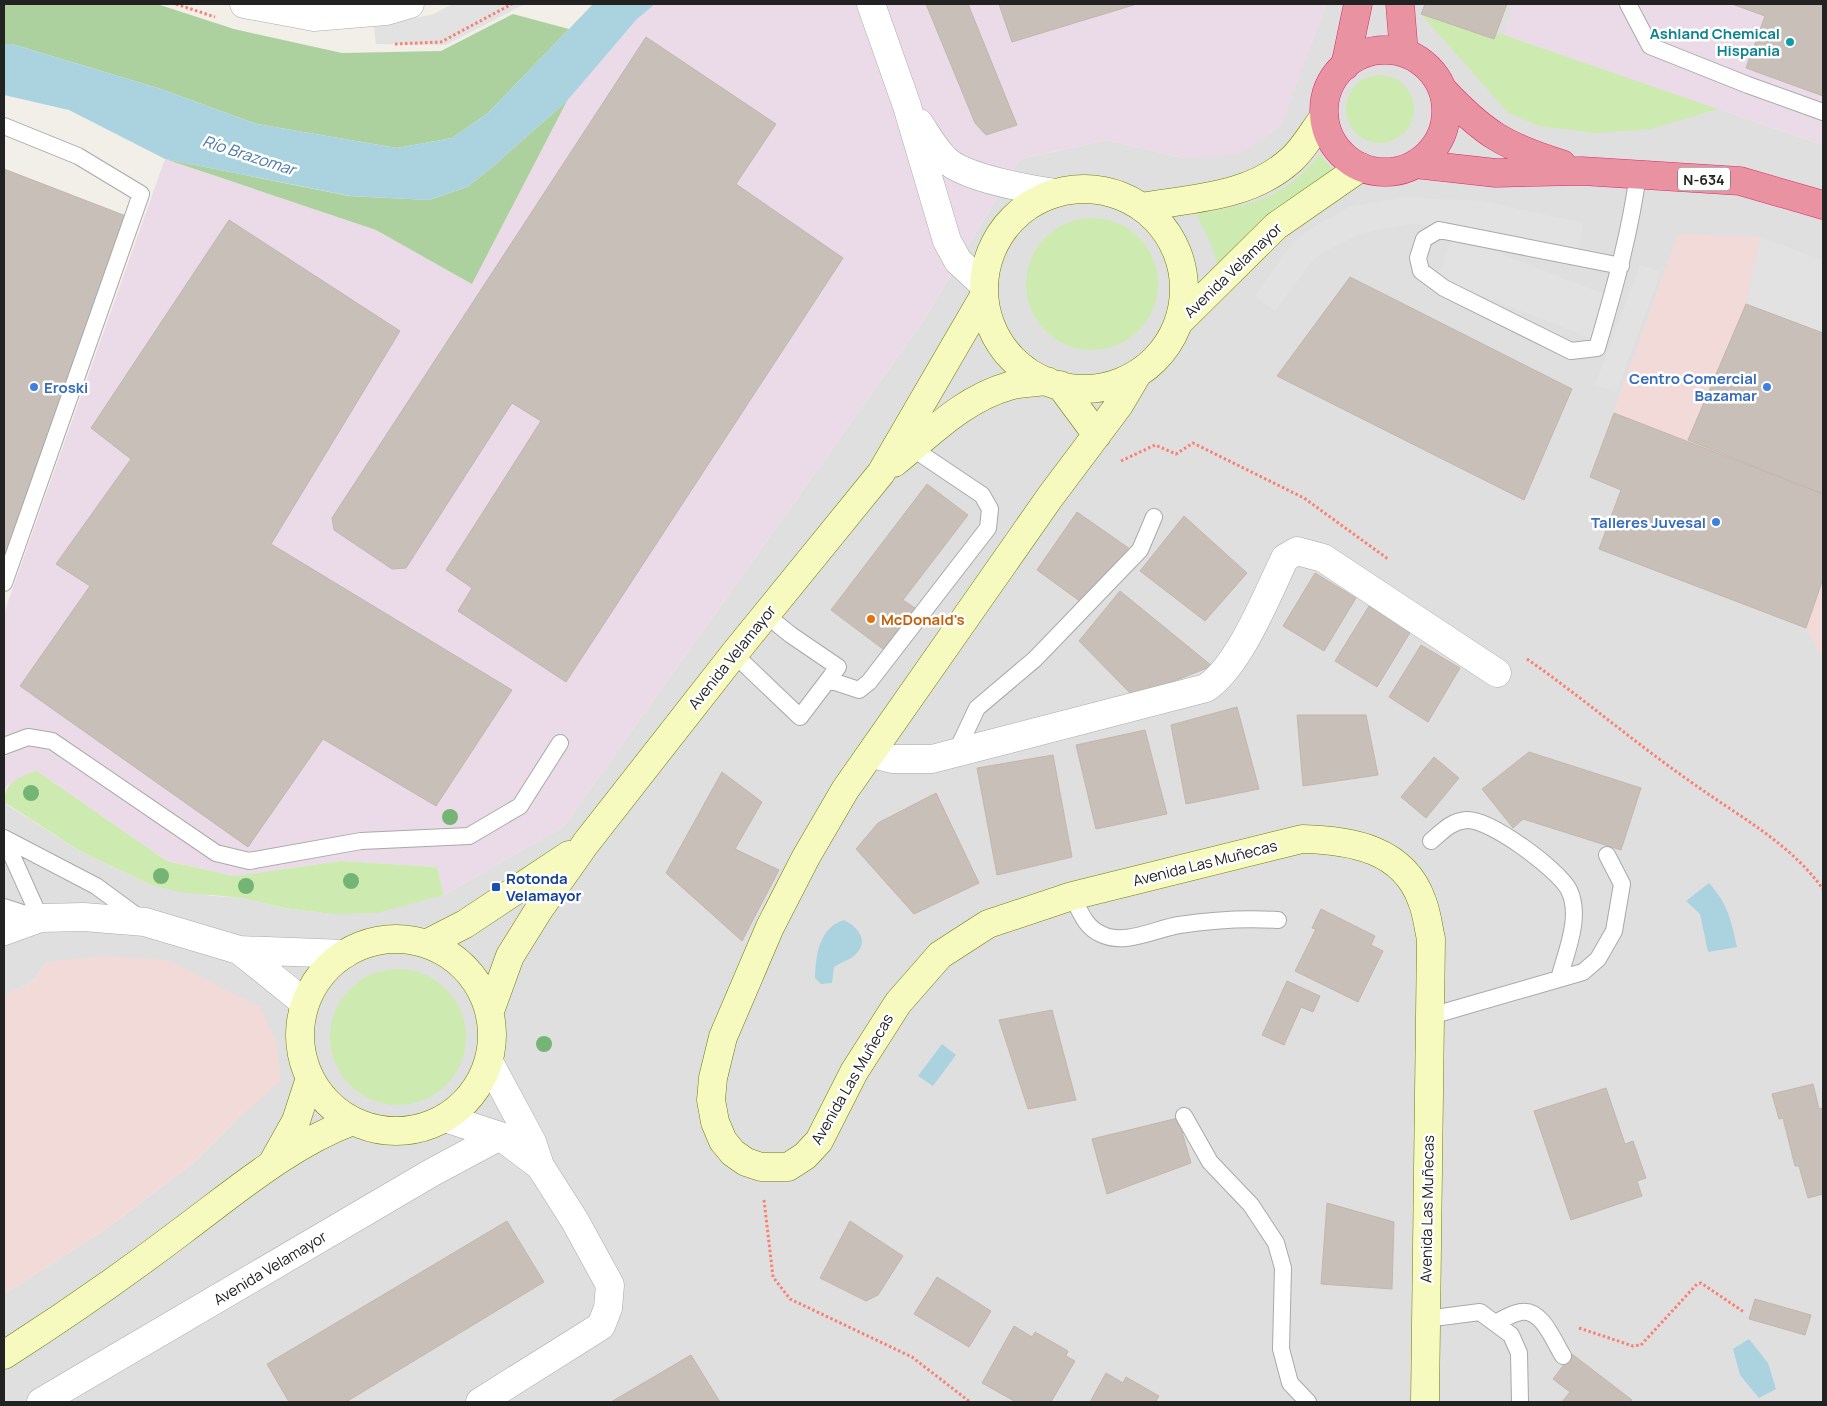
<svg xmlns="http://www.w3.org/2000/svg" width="1827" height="1406" font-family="Manrope,sans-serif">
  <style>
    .residential { fill: #e0dfdf }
    .commercial { fill: #f2dad9 }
    .industrial { fill: #ebdbe8 }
    .grass { fill: #cdebb0 }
    .forest { fill: #add19e }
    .parking { fill: #e2e2e2 }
    .water { fill: #aad3df }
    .building { fill: #c7bfb8; stroke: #c4b6ab }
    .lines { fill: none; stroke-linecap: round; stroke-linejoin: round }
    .lane-casing { stroke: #a9a9a9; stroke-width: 18 }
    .street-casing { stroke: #a9a9a9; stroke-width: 29 }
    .secondary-casing { stroke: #707d05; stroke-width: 29 }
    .highway-casing { stroke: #dc2a67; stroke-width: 29 }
    .path { stroke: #fa8072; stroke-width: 3; stroke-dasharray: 2.5 2.5; stroke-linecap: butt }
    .lane { stroke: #fff; stroke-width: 16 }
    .street { stroke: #fff; stroke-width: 28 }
    .secondary { stroke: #f7fabf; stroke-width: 28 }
    .highway { stroke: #e892a2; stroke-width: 28 }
    .tree { fill: #74b475 }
    .culture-dot { fill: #0f9aa8; stroke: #fff; stroke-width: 2 }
    .shop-dot { fill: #3f7fe0; stroke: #fff; stroke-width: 2 }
    .food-dot { fill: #e8710a; stroke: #fff; stroke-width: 2 }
    .transit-dot { fill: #1a4fb4; stroke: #fff; stroke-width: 2 }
    .labels { text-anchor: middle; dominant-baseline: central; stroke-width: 5; stroke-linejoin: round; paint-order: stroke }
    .shield { fill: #fff; stroke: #646464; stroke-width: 1 }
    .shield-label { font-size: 14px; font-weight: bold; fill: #222 }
    .culture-label { font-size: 15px; font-weight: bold; fill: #0d838f; stroke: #fff; text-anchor: end }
    .street-label { font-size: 15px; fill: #222; stroke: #fff }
    .shop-label { font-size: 15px; font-weight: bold; fill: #366cbe; stroke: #fff; text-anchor: end }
    .food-label { font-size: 15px; font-weight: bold; fill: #c56008; stroke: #fff; text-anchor: start }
    .transit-label { font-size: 15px; font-weight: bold; fill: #164399; stroke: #fff; text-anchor: start }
    .water-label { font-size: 16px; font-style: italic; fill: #4a7aab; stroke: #fff }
  </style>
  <rect width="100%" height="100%" fill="#f2efe9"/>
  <!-- residential -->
  <path class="residential" d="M1326 4H1514L1505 35 1823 145V1402H4V1294L106 1229 193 1163 234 1122 47 962 31 983 4 995V803L80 851 149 884 213 896 242 898 284 908 332 914 444 895 564 826 923 321 1020 159 1107 140 1183 158 1312 42Z"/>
  <!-- commercial -->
  <path class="commercial" d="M1678 234 1760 237 1823 261V658L1806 628 1599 549 1621 490 1590 477Z
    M101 956 168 960 261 1008 277 1044 281 1080 234 1122 193 1163 106 1229 4 1294V995L31 983 47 962Z"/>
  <!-- industrial -->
  <path class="industrial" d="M655 4H1326L1281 127 1239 154 1183 158 1107 140 1020 159 923 321 564 826 444 895 437 867 341 861 234 876 167 861 37 771 7 786 4 791V613L165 159 376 230 472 283 567 101 637 19Z
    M1514 4H1823V145L1504 35Z"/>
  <!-- grass -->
  <path class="grass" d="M1421 14 1504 35 1718 109 1651 129 1594 133 1539 126 1508 113Z
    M1346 109a34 34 0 1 1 68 0a34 34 0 1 1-68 0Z
    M1320 154 1337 175 1275 211 1249 233 1218 267 1212 246 1196 214C1252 204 1283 201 1320 154Z
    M1026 284a66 66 0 1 1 132 0a66 66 0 1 1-132 0Z
    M37 771 167 861 234 876 341 861 437 867 444 895 377 913 332 914 284 908 242 898 179 892 149 884 80 851 4 802C4 782 20 776 37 771Z
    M330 1037a68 68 0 1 1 136 0a68 68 0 1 1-136 0Z"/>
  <!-- forest -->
  <path class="forest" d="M4 4H157L234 29 342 53 441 51 513 14 569 29 488 113 452 138 397 148 257 124 158 88 12 44H4Z
    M567 101 472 284 376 230 165 159 349 196 429 200 467 187 490 169Z"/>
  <!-- parking -->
  <path class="parking" d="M452 4H525L446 45 376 44 374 27 434 14Z
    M1405 197 1483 201 1583 223 1579 250 1484 229 1408 224 1360 234 1326 251 1312 261 1275 311 1255 296 1292 243 1309 230 1349 207Z
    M1454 235 1606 295 1590 338 1437 278Z
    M1760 237 1823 261V332L1746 304Z
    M1640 265 1661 272 1616 393 1595 385Z"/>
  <!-- water -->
  <path class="water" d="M593 4H655L637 19 567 101 490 169 467 187 429 200 350 196 165 159 69 110 4 95V44H12L158 88 257 124 397 148 452 138 488 113Z
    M1709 883C1728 904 1731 920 1737 947L1708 952 1700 914 1686 901Z
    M844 920C858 927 870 941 855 955 850 960 841 962 834 967L832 983 821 984 815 978C816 954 819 928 844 920Z
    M942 1044 956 1055 933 1086 918 1076Z
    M1749 1339 1768 1363 1776 1389 1759 1398 1740 1375 1733 1349Z"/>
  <!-- building -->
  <path class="building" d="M926 4H968L1017 125 986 135 975 123Z
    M999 4H1137L1012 42Z
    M1425 4H1507L1494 39 1421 14Z
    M1732 4H1823V96L1746 68 1765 16Z
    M646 37 776 124 736 184 843 258 566 682 458 611 472 588 446 570 541 421 512 403 406 568 392 569 334 530 332 518Z
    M4 169 126 216 4 559Z
    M229 220 400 331 271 544 512 690 436 806 323 739 248 847 20 686 90 586 56 564 131 459 91 428Z
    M1350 277 1572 389 1524 500 1277 376Z
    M1746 304 1823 333V494L1688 440Z
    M1614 413 1823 494V579L1806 628 1599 549 1621 490 1590 477Z
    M927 484 968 515 903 600 915 608 883 649 831 610Z
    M1077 512 1130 549 1081 602 1037 570Z
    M1184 516 1247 573 1205 621 1140 571Z
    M1315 573 1356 598 1324 651 1283 626Z
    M1120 591 1212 666 1134 697 1079 641Z
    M1369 606 1411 631 1377 687 1335 661Z
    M1421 645 1460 668 1428 722 1389 697Z
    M1237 707 1259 789 1186 804 1171 725Z
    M1297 715H1366L1378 775 1303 786Z
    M1145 730 1167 814 1096 829 1076 745Z
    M1529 752 1641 788 1621 850 1523 819 1513 828 1482 789Z
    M1053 755 1072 857 997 875 977 768Z
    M1434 757 1459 778 1426 818 1401 797Z
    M722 772 762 802 735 849 779 870 742 941 666 873Z
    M936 793 979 883 914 914 856 849 878 823Z
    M1321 909 1375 936 1371 945 1383 951 1358 1002 1295 971 1316 929 1312 928Z
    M1287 981 1320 996 1313 1012 1301 1007 1284 1045 1262 1035Z
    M1052 1010 1076 1100 1028 1109 999 1020Z
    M1813 1084 1819 1109 1823 1108V1194L1808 1198 1799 1166H1795L1783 1118 1779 1119 1772 1094Z
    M1606 1088 1625 1144 1633 1141 1646 1178 1637 1181 1642 1196 1571 1220 1534 1111Z
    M1178 1118 1191 1163 1107 1194 1092 1139Z
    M1327 1203 1394 1222 1392 1289 1321 1284Z
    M507 1221 544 1282 346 1402H289L267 1364Z
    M850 1221 903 1256 878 1295 866 1301 820 1278Z
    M937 1277 991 1311 969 1347 914 1314Z
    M1755 1299 1811 1315 1805 1335 1749 1319Z
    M1014 1326 1032 1337 1035 1332 1068 1351 1066 1356 1075 1361 1051 1402H1016L982 1383Z
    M1572 1354 1632 1400 1630 1402H1562L1570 1392 1553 1379Z
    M691 1355 720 1402H611Z
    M1106 1373 1123 1383 1126 1377 1159 1396 1156 1401 1158 1402H1090Z"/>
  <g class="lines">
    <!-- lane casing -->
    <g class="lane-casing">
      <path id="lane" d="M1628 4 1650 46 1748 85 1823 112
        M4 126 78 156 141 194 4 583
        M1621 266 1439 230 1424 239 1418 258 1421 271 1444 288 1571 351 1597 348C1614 290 1630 234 1638 174
        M734 654 800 717 838 667 791 635 766 615
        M829 680 859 690 869 682 988 528 990 509 982 495 912 448
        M4 746 28 737 52 741 216 853 249 861 361 841 469 836 520 806 560 743
        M960 752V744L977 708 1035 659 1140 550 1154 517
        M4 838 96 886 141 919
        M5 840 40 918
        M1431 841C1443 831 1450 822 1466 820 1489 818 1558 869 1569 890 1582 917 1566 952 1559 979
        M1072 896C1080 911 1085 927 1101 934 1124 946 1155 929 1179 925 1212 920 1244 918 1278 920
        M4 907 38 918
        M1431 1016 1583 972 1598 959 1614 931 1622 884 1607 855
        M1184 1116 1210 1162 1251 1205 1276 1243 1283 1268 1281 1349 1290 1383 1308 1402
        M1426 1319 1480 1312 1511 1335 1519 1353 1520 1402
        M1495 1323C1503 1319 1513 1313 1521 1312 1542 1308 1554 1342 1563 1356"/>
    </g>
    <!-- street casing -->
    <g class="street-casing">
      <path id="street" d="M244 4 314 17 386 11 410 4
        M871 4 907 106 947 241 958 261 984 285
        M919 123C927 135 934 148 944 158 962 178 1029 189 1056 193
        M872 754 892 759H932L1206 688C1240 665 1267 595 1285 558L1297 551 1323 558 1497 673
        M4 931 40 918 84 917 145 922 239 950 345 954
        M239 950 305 1003
        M489 1062 532 1142 540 1166
        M445 1118 500 1136 540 1166 575 1221 610 1285 608 1308 601 1326 480 1402
        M41 1402 431 1173 500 1136"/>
    </g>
    <!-- secondary casing -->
    <g class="secondary-casing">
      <path id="secondary" d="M984 289a100 100 0 1 1 200 0a100 100 0 1 1-200 0Z
        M1142 207C1194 198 1251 197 1292 159 1304 148 1314 130 1324 117
        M1179 322 1276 226 1361 167
        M1138 373 1119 405 1050 497 845 790 806 857 770 927 723 1037 713 1078 711 1100 715 1122 723 1141 733 1153 746 1162 761 1167H788L805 1156 819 1141 854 1072 898 1003 940 955 988 924 1072 896 1302 839C1351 840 1404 849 1422 901 1427 913 1428 926 1431 939L1425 1402
        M1060 385 1097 435
        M894 463C930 434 963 399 1009 386 1021 382 1035 383 1047 381
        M300 1035a96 96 0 1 1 192 0a96 96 0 1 1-192 0Z
        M426 944 465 924 569 855
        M490 1011 510 956 538 911 586 843 734 654 881 473 984 296
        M273 1162 296 1121 310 1078
        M4 1355C65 1316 124 1275 182 1231 236 1191 289 1145 353 1121"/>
    </g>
    <!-- highway casing -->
    <g class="highway-casing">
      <path id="highway" d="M1400 4 1404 53
        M1324 111a61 61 0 1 1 122 0a61 61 0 1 1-122 0Z
        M1345 66 1358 4
        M1442 89C1483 133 1504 146 1562 164
        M1415 164 1496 173 1582 171 1740 181 1823 205"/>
    </g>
    <!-- path -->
    <path class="path" d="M176 4 215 17
      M395 44 441 42 512 4
      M1121 461 1155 445 1176 454 1193 443 1304 498 1388 559
      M1527 659C1583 698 1635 743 1691 782 1738 816 1789 842 1823 889
      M764 1200 773 1277 790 1299 912 1357 970 1402
      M1579 1328 1633 1346 1641 1345 1697 1284 1701 1283 1744 1312"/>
    <!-- lane -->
    <use href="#lane" class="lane"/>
    <!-- street -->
    <use href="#street" class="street"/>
    <!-- secondary -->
    <use href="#secondary" class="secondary"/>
    <!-- highway -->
    <use href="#highway" class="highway"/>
  </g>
  <!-- trees -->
  <g class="tree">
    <circle cx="31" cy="793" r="8"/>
    <circle cx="450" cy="817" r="8"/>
    <circle cx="161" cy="876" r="8"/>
    <circle cx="351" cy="881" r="8"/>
    <circle cx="246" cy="886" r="8"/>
    <circle cx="544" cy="1044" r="8"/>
  </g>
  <!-- markers -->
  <circle class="culture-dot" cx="1790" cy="42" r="5"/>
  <g class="shop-dot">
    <circle cx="34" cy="387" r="5"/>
    <circle cx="1767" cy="387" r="5"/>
    <circle cx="1716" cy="522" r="5"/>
  </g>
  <circle class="food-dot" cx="871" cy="619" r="5"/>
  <rect class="transit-dot" x="491" y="882" width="10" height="10" rx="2.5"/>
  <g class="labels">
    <!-- shield labels -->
    <rect class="shield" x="1678" y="167.5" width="52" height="23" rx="4"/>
    <g class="shield-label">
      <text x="1704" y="179">N-634</text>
    </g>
    <!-- culture labels -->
    <g class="culture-label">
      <text x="1780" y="33">Ashland Chemical<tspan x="1780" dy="17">Hispania</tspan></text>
    </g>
    <!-- street labels -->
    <g class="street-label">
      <text transform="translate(1233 270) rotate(-44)">Avenida Velamayor</text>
      <text transform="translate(732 657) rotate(-51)">Avenida Velamayor</text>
      <text transform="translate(1205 863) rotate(-14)">Avenida Las Muñecas</text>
      <text transform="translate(852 1079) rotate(-60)">Avenida Las Muñecas</text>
      <text transform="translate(1427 1209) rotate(-89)">Avenida Las Muñecas</text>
      <text transform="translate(270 1268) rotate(-31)">Avenida Velamayor</text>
    </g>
    <!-- shop labels -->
    <g class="shop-label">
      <text x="1757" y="378">Centro Comercial<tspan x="1757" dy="17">Bazamar</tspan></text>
      <text x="44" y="387" text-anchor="start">Eroski</text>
      <text x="1706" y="522">Talleres Juvesal</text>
    </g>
    <!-- food labels -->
    <g class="food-label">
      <text x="881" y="619">McDonald's</text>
    </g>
    <!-- transit labels -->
    <g class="transit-label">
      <text x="506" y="878">Rotonda<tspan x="506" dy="17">Velamayor</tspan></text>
    </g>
    <!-- water labels -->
    <g class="water-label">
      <text transform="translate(249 155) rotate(18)">Río Brazomar</text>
    </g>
  </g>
  <!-- border -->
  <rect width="1827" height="1406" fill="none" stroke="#222222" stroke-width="10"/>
</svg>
